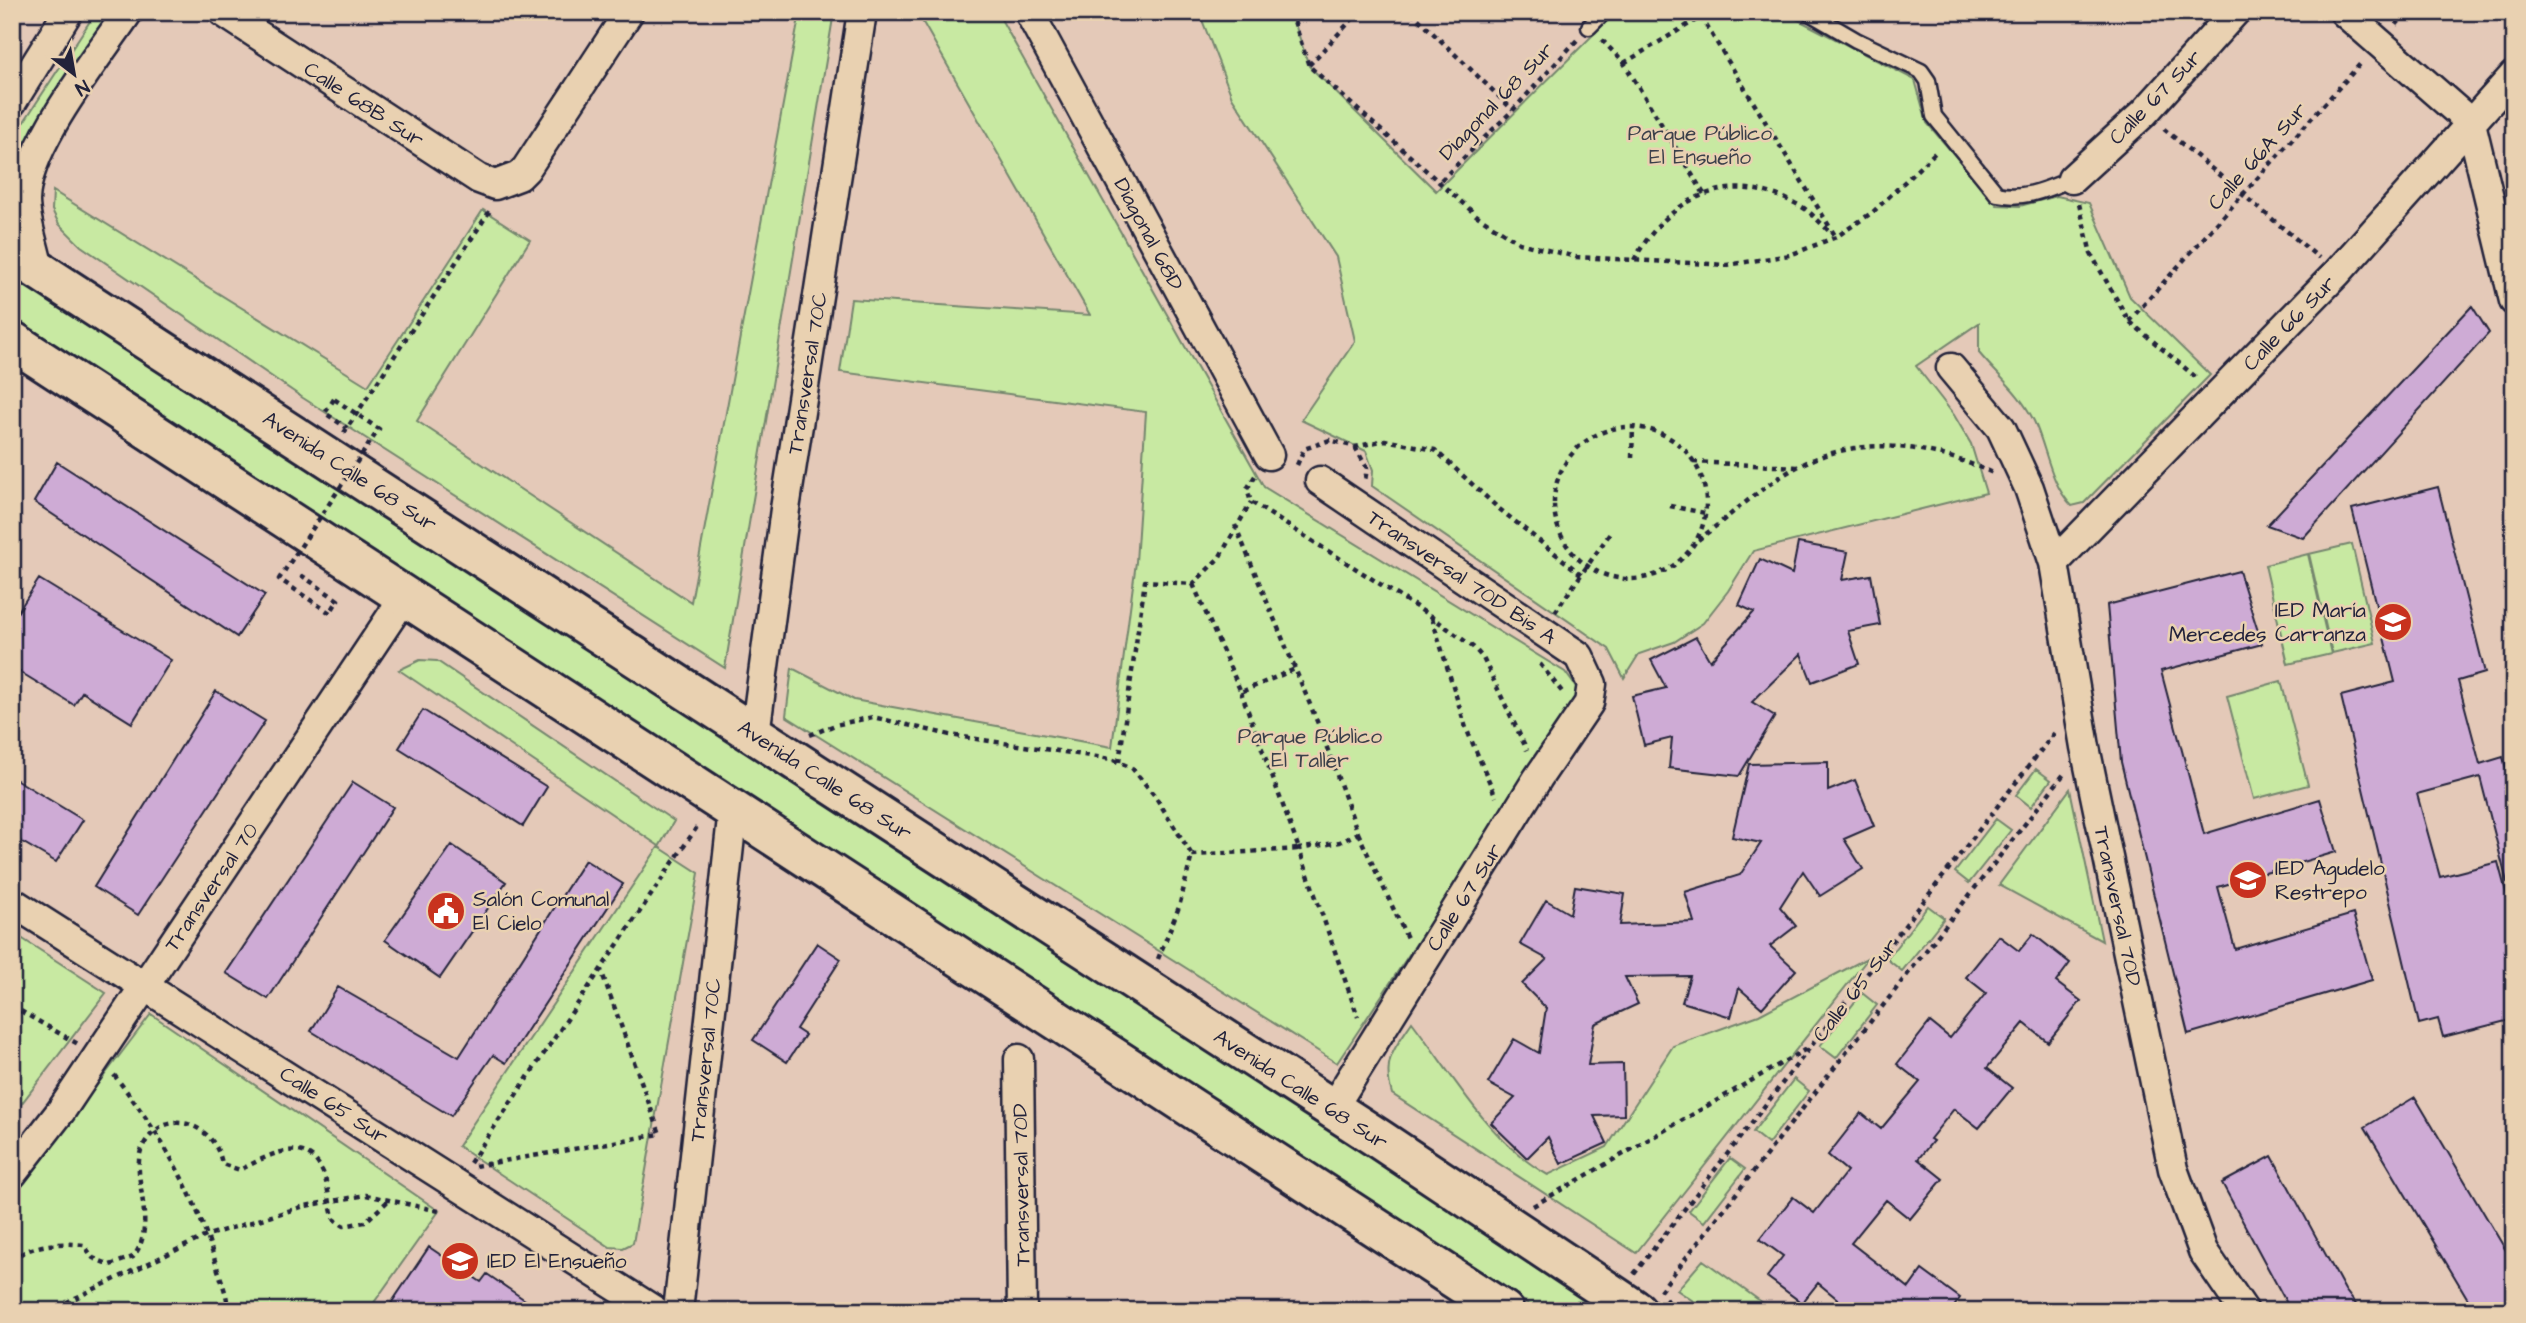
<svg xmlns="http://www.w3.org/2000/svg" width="2526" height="1323" viewBox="0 0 2526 1323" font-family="'Architects Daughter',sans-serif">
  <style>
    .green { fill: #c8e9a2; stroke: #75866e; stroke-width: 2 }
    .building { fill: #ceabd5; stroke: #22223b; stroke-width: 2 }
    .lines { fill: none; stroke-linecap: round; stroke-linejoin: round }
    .service-casing { stroke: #22223b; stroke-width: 19 }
    .minor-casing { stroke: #22223b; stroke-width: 33 }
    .primary-casing { stroke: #22223b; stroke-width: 44 }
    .path { stroke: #22223b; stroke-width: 4.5; stroke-dasharray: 5 5; stroke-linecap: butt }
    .service { stroke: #e9d1b1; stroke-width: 14 }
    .minor { stroke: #e9d1b1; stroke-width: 28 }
    .primary { stroke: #e9d1b1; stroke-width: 38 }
    .path-bridge { stroke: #22223b; stroke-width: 4.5; stroke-dasharray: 5 5; stroke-linecap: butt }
    .labels { text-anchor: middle; stroke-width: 5; stroke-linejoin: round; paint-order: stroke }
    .street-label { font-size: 21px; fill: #22223b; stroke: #e9d1b1 }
    .park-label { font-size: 21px; fill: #3b404a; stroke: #e9d1b1 }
    .poi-label { font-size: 21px; fill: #22223b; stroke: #e9d1b1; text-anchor: start }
  </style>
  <rect width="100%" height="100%" fill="#e4c9b8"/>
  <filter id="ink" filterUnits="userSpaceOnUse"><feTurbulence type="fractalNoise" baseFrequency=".0143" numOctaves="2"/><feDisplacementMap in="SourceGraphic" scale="14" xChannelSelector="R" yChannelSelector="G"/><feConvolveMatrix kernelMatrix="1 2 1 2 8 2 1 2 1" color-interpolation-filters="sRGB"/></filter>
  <g filter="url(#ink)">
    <!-- green -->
    <path class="green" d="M96,12H110L18,154L12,191V140Z
      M800,12H834L725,668L303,398L81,246L59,224L52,210L53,191L368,386L483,210L530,240L417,421L691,602Z
      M917,12H997L1264,487L1565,672L1576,687L1574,706L1337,1063L786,716L792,668L854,700L1112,747L1136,562L1146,412L840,372L851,299L1090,315Z
      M1199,12H1291L1309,66L1436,191L1616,12H1783L1915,80L1927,123L1997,205L2020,206L2057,196L2089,203L2130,297L2210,375L2084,503L2072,506C2050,484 2047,449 2034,421C2021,394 1998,376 1979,353V323L1916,366L1954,415L1971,444L1986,493L1753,551L1728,591L1703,623L1674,642L1639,654L1624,678L1609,649L1372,486L1373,470L1366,451L1301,420L1355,341L1336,257L1232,97Z
      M12,271L1611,1311H1539L12,317Z
      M2352,544L2375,643L2332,653L2309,554Z
      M2308,554L2331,654L2288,664L2265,565Z
      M420,660L437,661L674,821L659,847L699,873L633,1243L623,1248L610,1247L458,1146L659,846L399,670Z
      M2281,681L2308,785L2254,799L2227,696Z
      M2036,769L2051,780L2031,807L2016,795Z
      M2070,789L2102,941L1999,885Z
      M1996,819L2011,830L1969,883L1955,872Z
      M1928,906L1944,918L1902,971L1887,959Z
      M12,932L106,993L12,1116Z
      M1869,957L1636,1253L1392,1094C1382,1060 1394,1049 1412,1022C1452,1074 1490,1143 1548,1175L1607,1147L1673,1046L1759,1015Z
      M1862,993L1877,1005L1836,1058L1820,1046Z
      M151,1014L439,1211L368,1311H12V1197Z
      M1794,1079L1809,1091L1768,1144L1753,1132Z
      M1730,1158L1745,1169L1704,1222L1689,1211Z
      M1703,1260L1774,1311H1708L1677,1290Z"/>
    <!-- building -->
    <path class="building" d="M2472,306L2489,333L2303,538L2267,525Z
      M57,462L265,595L237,637L34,502Z
      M2438,487L2485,673L2458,681L2480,764L2503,757L2514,797V881L2507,882L2480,777L2417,794L2440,877L2498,862L2514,922V1019L2443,1037L2438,1019L2419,1024L2341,696L2395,682L2352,509Z
      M1798,543L1848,552L1842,580L1871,575L1880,625L1848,631L1859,664L1812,682L1801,654L1752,702L1775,716L1739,776L1669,768L1672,738L1644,745L1632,696L1666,688L1651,660L1696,637L1710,661L1754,612L1739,605L1760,559L1792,574Z
      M2239,571L2262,644L2161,671L2204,834L2320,799L2336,852L2218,887L2235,949L2353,914L2372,980L2188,1034L2121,762L2107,605Z
      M39,579L171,660L132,723L82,692L74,705L12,667V621Z
      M216,691L265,721L138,915L94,887Z
      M423,710L547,787L523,826L399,748Z
      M1828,762V791L1855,780L1874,826L1844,839L1863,869L1820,896L1803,871L1780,907L1796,926L1770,946L1796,970L1762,1008L1739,988L1731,1017L1682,1002L1690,976L1625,977L1638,1004L1595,1024L1588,1065L1623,1064L1624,1115L1594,1116L1607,1143L1561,1164L1548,1137L1527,1158L1491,1123L1515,1098L1488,1083L1514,1039L1539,1053L1546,1008L1522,984L1547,959L1520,944L1546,900L1570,914L1575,886L1625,894L1620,925L1694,922L1685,892L1740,875L1761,843L1732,837L1749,764Z
      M12,777L83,820L56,862L12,836Z
      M353,782L393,807L268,999L226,973Z
      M452,845L506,882L440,978L385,940Z
      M585,860L623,884L506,1063L493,1055L451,1116L311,1031L338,987L459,1057Z
      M2033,934L2070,963L2056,982L2081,1001L2048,1042L2024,1023L1987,1068L2012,1088L1979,1128L1954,1109L1930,1139L1933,1141L1918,1159L1943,1179L1910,1219L1886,1200L1851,1243L1909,1288L1922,1270L1960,1298L1951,1311H1852L1818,1283L1802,1303L1767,1277L1783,1256L1760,1239L1793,1197L1814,1213L1847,1171L1828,1155L1861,1113L1881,1129L1920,1082L1897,1064L1930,1022L1950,1038L1986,993L1966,977L1999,936L2019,951Z
      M817,943L841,959L796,1029L805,1035L787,1062L753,1040Z
      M2415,1097L2514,1264V1311H2475L2365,1127Z
      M2272,1156L2345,1290L2361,1311H2291L2222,1183Z
      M429,1247L481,1282L487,1274L541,1311H386Z"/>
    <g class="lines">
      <defs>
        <path id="service" d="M1808,12L1856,40L1921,71L1928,81L1934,116L1997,194C2025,200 2047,189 2072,179
          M1589,27L1604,12"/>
        <path id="minor" d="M223,12L479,179L495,185L519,176L526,169L629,12
          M1029,12L1269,455
          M2344,12L2471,123L2514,301
          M12,102L68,12
          M2072,179L2144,113L2235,12
          M39,270C35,248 25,222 25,201C26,145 96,60 128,12
          M1951,368L2001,428L2029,488L2054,563L2085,747L2173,1169L2203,1251L2244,1311
          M1320,481L1579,656L1592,684L1589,703L1538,778L1332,1109
          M2054,563L2337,273L2514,75
          M755,734L785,509L862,12
          M12,902L655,1311
          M1019,1059L1022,1311
          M12,1174L61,1111L405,596
          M678,1311L733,809"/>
        <path id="primary" d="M12,253L1379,1139L1637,1311
          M12,341L1504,1311"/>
      </defs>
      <!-- service casing -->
      <use href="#service" class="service-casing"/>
      <!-- minor casing -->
      <use href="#minor" class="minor-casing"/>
      <!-- primary casing -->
      <use href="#primary" class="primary-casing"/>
      <!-- path -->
      <path class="path" d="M1291,12L1309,66L1476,215L1519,243L1576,257L1727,265L1790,255L1836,237L1873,212L1938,150
        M1411,12L1513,110
        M1701,17L1836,237
        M2396,25L2407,12
        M1602,40L1624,63L1704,194
        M1624,63L1701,17L1727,12
        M1309,65L1359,12
        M2164,129L2319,258
        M1441,180L1513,110L1577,40
        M2079,204L2091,254L2129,321L2198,379
        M1634,260C1670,195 1732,167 1802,207C1812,213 1821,224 1830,232
        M2129,321L2362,62
        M334,399L325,413L347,428
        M1554 503a76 76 0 1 1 152 0a76 76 0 1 1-152 0Z
        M344,433L491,209
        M1355,447L1367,468L1365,481
        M1632,458L1633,427
        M1693,462L1796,467
        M1297,465L1304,449L1330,440L1355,447L1385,440L1435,450L1497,507L1582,575
        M1255,476L1247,489L1251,502L1432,617L1473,647L1483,658L1527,750
        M1670,506L1705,513
        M1235,525L1319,726L1358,833L1340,842L1299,849L1358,1017
        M1698,540C1730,516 1762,486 1797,467C1862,433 1929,445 1993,473
        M1193,584L1241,692L1295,669
        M1555,612L1611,532
        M1432,618L1466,728L1496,797
        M1540,664L1563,693
        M810,735L835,725L873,717L950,735L1111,759L1132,768L1155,796L1192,855
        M1119,762L1145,581L1193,584L1219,558L1251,502
        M1358,833L1408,940
        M1158,959L1179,907L1192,855L1299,849L1241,692
        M12,1006L78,1044
        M114,1075C160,1133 195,1192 216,1264C221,1279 227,1295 229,1311
        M470,1163L699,824
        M475,1166L660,1134L601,970
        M1533,1206L1808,1048
        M12,1260C31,1244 60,1242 84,1245L93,1258L110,1265L133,1257C160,1224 128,1173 143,1146C165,1105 215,1123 222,1164L240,1170C267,1156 307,1132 324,1175C329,1189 329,1205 334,1219L344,1226L365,1222L389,1200
        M1634,1274L2056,731
        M1660,1291L2064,774
        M1665,1299L1681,1311
        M48,1311L208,1235L305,1206L366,1195L439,1211"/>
      <!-- service -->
      <use href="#service" class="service"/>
      <!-- minor -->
      <use href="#minor" class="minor"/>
      <!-- primary -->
      <use href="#primary" class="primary"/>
      <!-- path-bridge -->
      <path class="path-bridge" d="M301,575L338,600L330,613L279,579L379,429L334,399"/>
    </g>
  </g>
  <!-- icons -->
  <defs>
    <symbol id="school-disc" viewBox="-11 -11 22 22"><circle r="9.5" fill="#c8321e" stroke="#e9d1b1"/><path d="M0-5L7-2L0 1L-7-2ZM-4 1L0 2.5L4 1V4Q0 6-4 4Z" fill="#fff"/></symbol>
    <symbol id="civic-disc" viewBox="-11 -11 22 22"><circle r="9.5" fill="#c8321e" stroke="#e9d1b1"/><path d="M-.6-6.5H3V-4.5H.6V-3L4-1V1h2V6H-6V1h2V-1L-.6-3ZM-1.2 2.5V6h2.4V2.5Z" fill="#fff"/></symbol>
  </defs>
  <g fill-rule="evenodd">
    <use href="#school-disc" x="2371" y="600" width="44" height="44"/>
    <use href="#school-disc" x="2226" y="858" width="44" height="44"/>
    <use href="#civic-disc" x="424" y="889" width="44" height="44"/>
    <use href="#school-disc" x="438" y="1239" width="44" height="44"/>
  </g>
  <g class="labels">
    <!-- street labels -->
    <g class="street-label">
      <text transform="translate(2155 97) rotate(-46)" y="7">Calle 67 Sur</text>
      <text transform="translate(1496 101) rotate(-46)" y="7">Diagonal 68 Sur</text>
      <text transform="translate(364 104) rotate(33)" y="7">Calle 68B Sur</text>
      <text transform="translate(2257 156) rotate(-48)" y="7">Calle 66A Sur</text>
      <text transform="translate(1149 234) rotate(62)" y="7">Diagonal 68D</text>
      <text transform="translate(2289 323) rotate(-46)" y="7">Calle 66 Sur</text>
      <text transform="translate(807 373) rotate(-81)" y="7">Transversal 70C</text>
      <text transform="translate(350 471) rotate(33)" y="7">Avenida Calle 68 Sur</text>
      <text transform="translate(1462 577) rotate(34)" y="7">Transversal 70D Bis A</text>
      <text transform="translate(825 780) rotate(33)" y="7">Avenida Calle 68 Sur</text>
      <text transform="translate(211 887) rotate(-56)" y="7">Transversal 70</text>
      <text transform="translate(1464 897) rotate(-58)" y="7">Calle 67 Sur</text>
      <text transform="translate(2118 906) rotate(78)" y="7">Transversal 70D</text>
      <text transform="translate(1855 990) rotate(-52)" y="7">Calle 65 Sur</text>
      <text transform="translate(705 1060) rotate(-84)" y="7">Transversal 70C</text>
      <text transform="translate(1301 1089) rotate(33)" y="7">Avenida Calle 68 Sur</text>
      <text transform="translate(334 1105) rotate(33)" y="7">Calle 65 Sur</text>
      <text transform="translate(1021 1185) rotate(-91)" y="7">Transversal 70D</text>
    </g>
    <!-- park labels -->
    <g class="park-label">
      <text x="1700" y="140">Parque Público<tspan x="1700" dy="24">El Ensueño</tspan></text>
      <text x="1310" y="743">Parque Público<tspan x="1310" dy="24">El Taller</tspan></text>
    </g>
    <!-- poi labels -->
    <g class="poi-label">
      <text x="2366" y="617" text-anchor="end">IED María<tspan x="2366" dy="24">Mercedes Carranza</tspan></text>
      <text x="2275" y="875">IED Agudelo<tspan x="2275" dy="24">Restrepo</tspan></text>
      <text x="473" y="906">Salón Comunal<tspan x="473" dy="24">El Cielo</tspan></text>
      <text x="487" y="1268">IED El Ensueño</text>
    </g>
  </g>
  <!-- margin -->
  <rect width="2526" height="1323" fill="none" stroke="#e9d1b1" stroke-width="42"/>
  <rect x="21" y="21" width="2484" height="1281" fill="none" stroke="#22223b" stroke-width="2.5" filter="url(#ink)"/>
  <!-- north arrow -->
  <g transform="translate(74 74) rotate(149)" stroke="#e9d1b1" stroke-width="5" paint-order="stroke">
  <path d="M0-5L12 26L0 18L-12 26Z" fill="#22223b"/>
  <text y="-10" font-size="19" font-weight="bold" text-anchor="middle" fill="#22223b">N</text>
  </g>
</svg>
